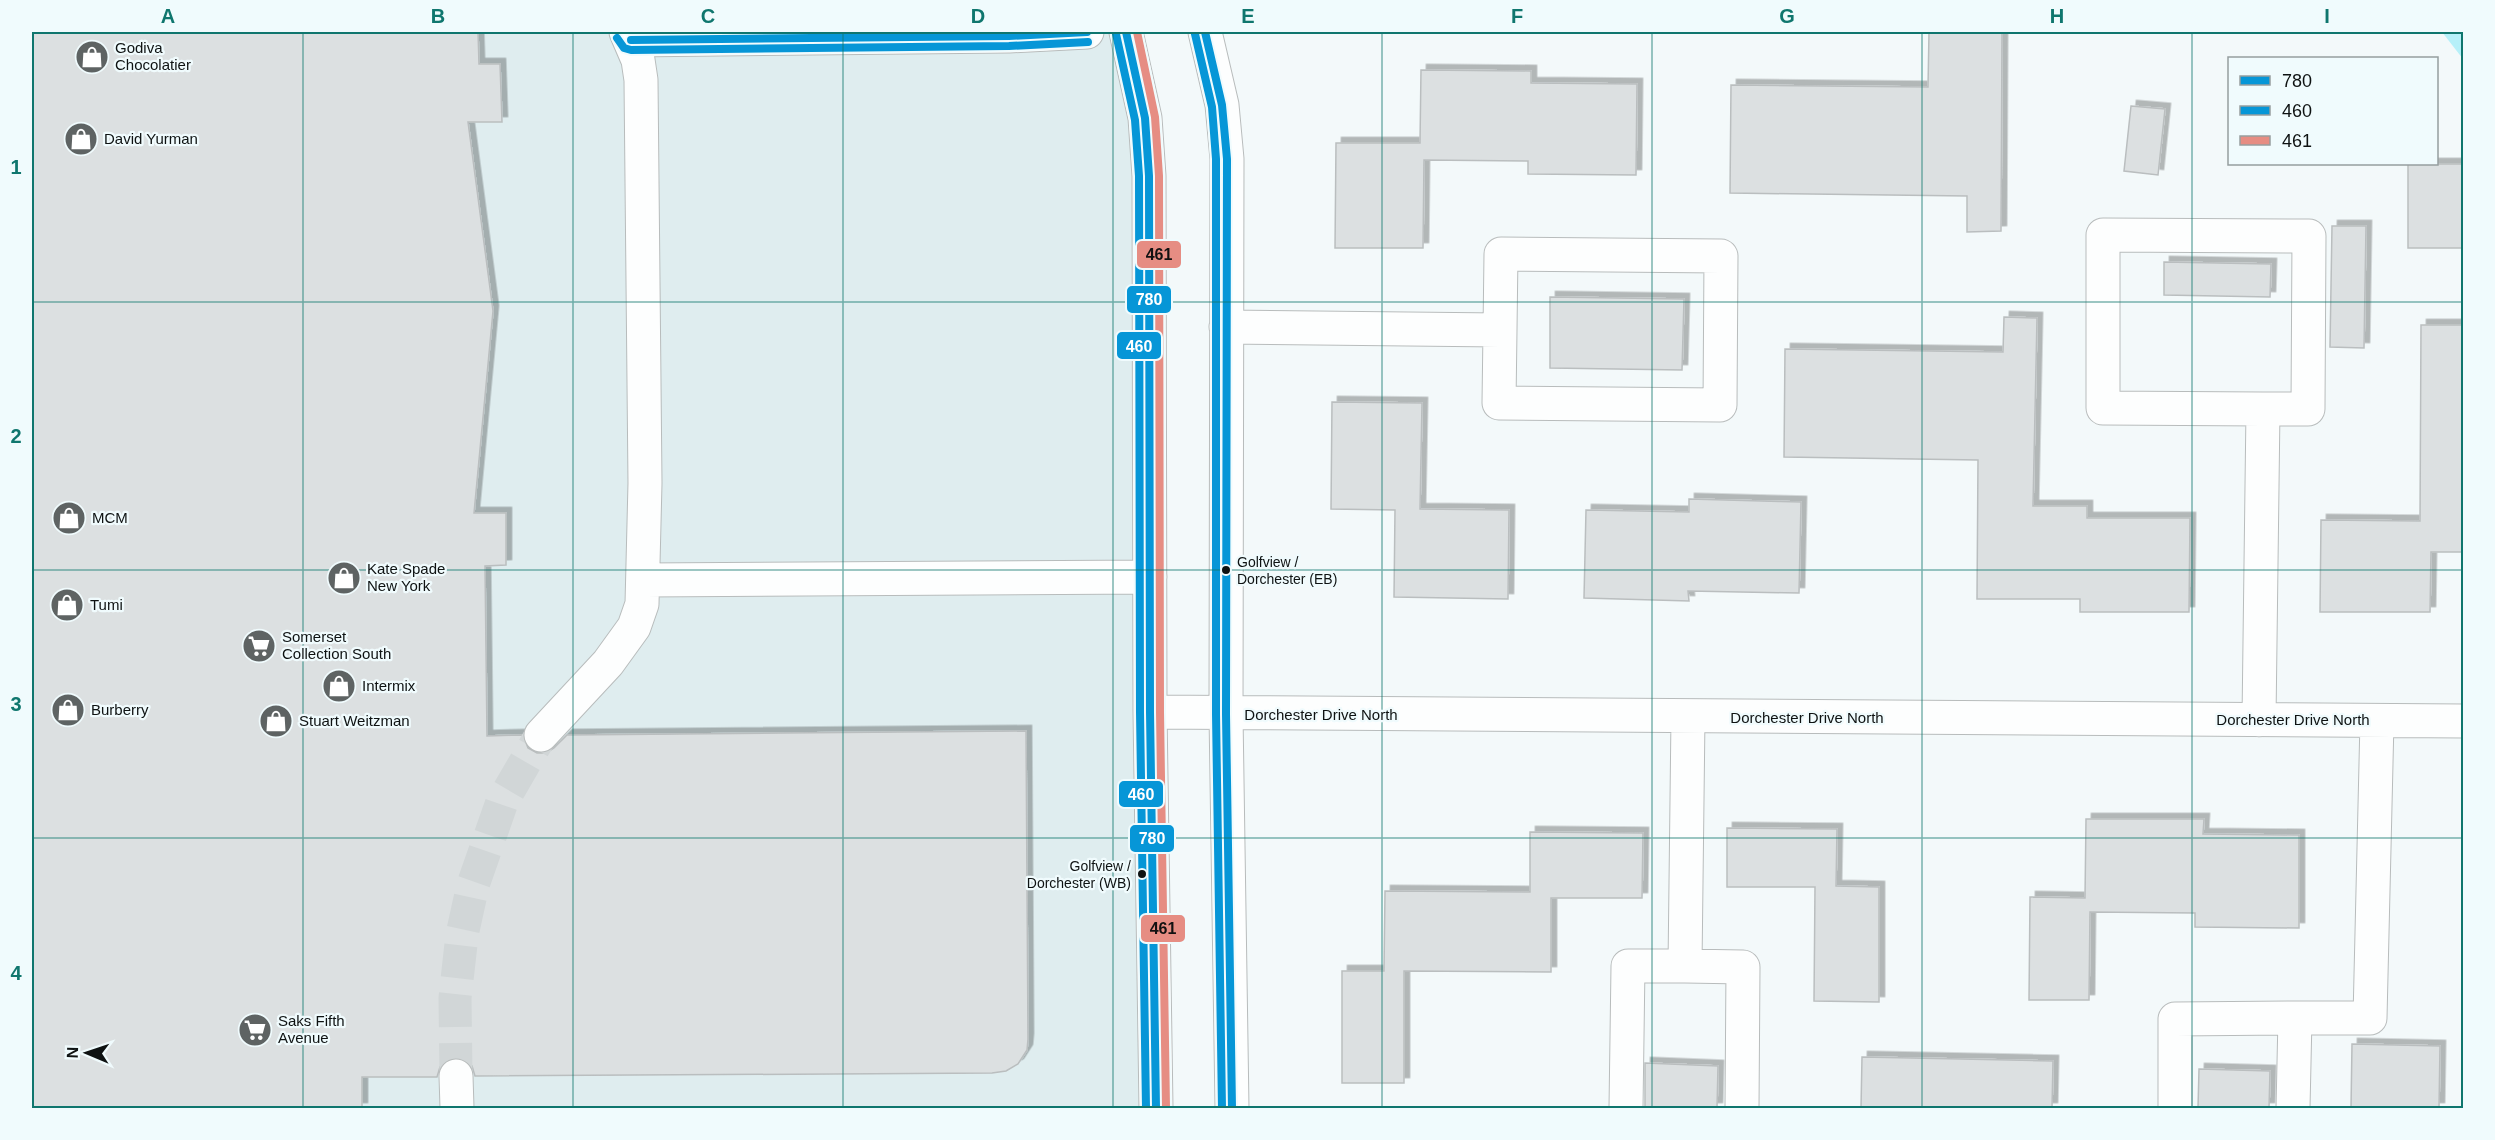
<svg xmlns="http://www.w3.org/2000/svg" width="2495" height="1140" viewBox="0 0 2495 1140" font-family="Helvetica,sans-serif">
  <style>
    .built { fill: #dfedef }
    .green { fill: #b6f0f9 }
    .building { fill: #dce0e1; stroke: #babebf; stroke-width: 1.5; filter: url(#shadow) }
    .lines { fill: none; stroke-linecap: round; stroke-linejoin: round }
    .minor-tunnel { stroke: #d1d6d7; stroke-width: 33; stroke-dasharray: 33 16; stroke-linecap: butt }
    .minor-casing { stroke: #b8bcbc; stroke-width: 35 }
    .minor { stroke: #fdfefe; stroke-width: 33 }
    .bus-1-casing { stroke: #f0fbfd; stroke-width: 12 }
    .bus-2-casing { stroke: #f0fbfd; stroke-width: 12 }
    .bus-3-casing { stroke: #f0fbfd; stroke-width: 12 }
    .bus-1 { stroke: #0696d7; stroke-width: 8 }
    .bus-2 { stroke: #0696d7; stroke-width: 8 }
    .bus-3 { stroke: #e68d83; stroke-width: 8 }
    .grid { fill: none; stroke: #0f766e; stroke-width: 1.5; stroke-opacity: 0.55 }
    .bus-dot { fill: #0e1212; stroke: #f0fbfd; stroke-width: 2 }
    .labels { text-anchor: middle; stroke-width: 4.5; stroke-linejoin: round; paint-order: stroke }
    .bus-label { font-size: 14px; fill: #0e1212; stroke: #f0fbfd; text-anchor: start }
    .poi-label { font-size: 15px; fill: #0e1212; stroke: #f0fbfd; text-anchor: start }
    .street-label { font-size: 15px; fill: #0e1212; stroke: #f0fbfd }
    .line-badge { stroke: #f0fbfd; stroke-width: 2 }
    .badge-label { font-size: 16px; text-anchor: middle; font-weight: bold; fill: #fff }
    .pale-badge-label { font-size: 16px; text-anchor: middle; font-weight: bold; fill: #111 }
    .neatline { fill: none; stroke: #0f766e; stroke-width: 2 }
    .grid-label { font-size: 20px; text-anchor: middle; font-weight: bold; fill: #0f766e }
  </style>
  <defs>
    <filter id="shadow"><feDropShadow dx="5.5" dy="-5.5" stdDeviation="0" flood-color="#0004"/></filter>
  </defs>
  <rect width="100%" height="100%" fill="#f3f9fa"/>
  <!-- built -->
  <path class="built" d="M32,32H1109L1134,144L1145,1108H32Z"/>
  <!-- green -->
  <path class="green" d="M2442,32H2463V59Z"/>
  <!-- building -->
  <path class="building" d="M32,32H478L479,64H500L502,122H468L493,311L474,513H506V565L485,566L487,736L523,735L528,748L537,753H546L554,748L567,735L1026,731L1028,1039L1027,1050L1018,1064L1006,1071L992,1073L475,1076L472,1066L464,1059L455,1057L447,1060L440,1067L437,1077H362V1108H32Z
    M1929,32H2002L2001,231L1967,232V196L1730,193L1731,85L1928,87Z
    M1421,70L1531,71V83L1637,84L1636,175L1528,174V161L1424,160L1423,248H1335L1336,143H1420Z
    M2131,106L2165,109L2158,175L2124,171Z
    M2408,164H2463V248H2408Z
    M2332,226H2366L2364,348L2330,347Z
    M2164,262L2271,264L2270,297L2164,295Z
    M1550,297L1684,299L1682,370L1550,368Z
    M2004,317L2037,318L2033,506H2087V518H2190L2189,612H2080V599H1977L1978,460L1784,457L1785,349L2003,352Z
    M2421,325H2463V552H2431L2430,612H2320L2321,520L2420,521Z
    M1332,402L1422,403L1420,509L1509,510L1508,599L1394,597L1395,510L1331,509Z
    M1689,499L1801,502L1799,593L1688,591L1689,601L1584,598L1586,510L1689,512Z
    M2086,819H2204L2203,834L2299,835V928L2195,927V913L2090,912L2089,1000H2029L2030,897L2085,898Z
    M1727,828L1837,829L1836,886L1879,887V1002L1814,1001L1815,887H1727Z
    M1530,832L1643,833L1642,898H1551V972L1404,971V1083H1342V971H1384L1385,891L1530,892Z
    M2352,1044L2440,1046L2439,1108H2351Z
    M1862,1057L2053,1061L2052,1108H1861Z
    M1645,1063L1718,1066L1717,1108H1645Z
    M2199,1069L2270,1071L2269,1108H2198Z"/>
  <g class="lines">
    <!-- minor-tunnel -->
    <path class="minor-tunnel" d="M456,1076L455,998L462,935L473,885L502,802L541,735"/>
    <defs>
      <path id="minor" d="M1126,32L1145,118L1149,176L1150,712L1156,1108
        M1205,32L1222,105L1227,159L1226,714L1232,1108
        M631,40L1009,36L1087,32
        M1226,327L1500,330L1499,403L1720,405L1721,256L1501,254L1500,330
        M644,580L1150,577
        M1150,712L2464,721
        M2259,720L2263,409H2308L2309,236L2103,235V408L2263,409
        M541,735L608,663L634,627L642,604L645,483L641,80L638,60L626,32
        M1685,966L1743,967L1742,1108
        M456,1076L457,1108
        M1626,1108L1628,966H1685L1688,717
        M2175,1108V1019L2295,1018
        M2293,1108L2295,1018H2370L2377,721"/>
    </defs>
    <!-- minor casing -->
    <use href="#minor" class="minor-casing"/>
    <!-- minor -->
    <use href="#minor" class="minor"/>
    <defs>
      <path id="bus-1" d="M1126,32L1145,118L1149,176L1150,712L1156,1108
        M1205,32L1222,105L1227,159L1226,714L1232,1108
        M631,40L1009,36L1087,32"/>
      <path id="bus-2" d="M1116,34L1135,120L1139,176L1140,712L1146,1108
        M1195,34L1212,107L1216,159V714L1222,1108
        M617,38L624,48L631,50L1009,46L1088,42"/>
      <path id="bus-3" d="M1137,32L1155,117L1159,176L1160,712L1166,1108"/>
    </defs>
    <!-- bus-1 casing -->
    <use href="#bus-1" class="bus-1-casing"/>
    <!-- bus-2 casing -->
    <use href="#bus-2" class="bus-2-casing"/>
    <!-- bus-3 casing -->
    <use href="#bus-3" class="bus-3-casing"/>
    <!-- bus-1 -->
    <use href="#bus-1" class="bus-1"/>
    <!-- bus-2 -->
    <use href="#bus-2" class="bus-2"/>
    <!-- bus-3 -->
    <use href="#bus-3" class="bus-3"/>
  </g>
  <!-- grid -->
  <path class="grid" d="M303,32V1108M573,32V1108M843,32V1108M1113,32V1108M1382,32V1108M1652,32V1108M1922,32V1108M2192,32V1108M32,302H2464M32,570H2464M32,838H2464"/>
  <!-- icons -->
  <defs>
    <symbol id="shop-disc" viewBox="-11 -11 22 22"><circle r="9.5" fill="#5e6363" stroke="#f0fbfd"/><path d="M-5-2.5h2.3a2.7 3.5 0 0 1 5.4 0H5L5.5 6h-11ZM-1.5-2.5h3a1.5 2.3 0 0 0-3 0Z" fill="#fff"/></symbol>
    <symbol id="supermarket-disc" viewBox="-11 -11 22 22"><circle r="9.5" fill="#5e6363" stroke="#f0fbfd"/><path d="M-6-5.5h2.5l.6 2H6L4.5 2H-2.5L-4.4-4H-6ZM-1.5 3.2a1.3 1.3 0 1 0 .1 0ZM3 3.2a1.3 1.3 0 1 0 .1 0Z" fill="#fff"/></symbol>
  </defs>
  <g fill-rule="evenodd">
    <use href="#shop-disc" x="73" y="38" width="38" height="38"/>
    <use href="#shop-disc" x="62" y="120" width="38" height="38"/>
    <use href="#shop-disc" x="50" y="499" width="38" height="38"/>
    <use href="#shop-disc" x="325" y="559" width="38" height="38"/>
    <use href="#shop-disc" x="48" y="586" width="38" height="38"/>
    <use href="#supermarket-disc" x="240" y="627" width="38" height="38"/>
    <use href="#shop-disc" x="320" y="667" width="38" height="38"/>
    <use href="#shop-disc" x="49" y="691" width="38" height="38"/>
    <use href="#shop-disc" x="257" y="702" width="38" height="38"/>
    <use href="#supermarket-disc" x="236" y="1011" width="38" height="38"/>
  </g>
  <!-- markers -->
  <g class="bus-dot">
    <circle cx="1226" cy="570" r="5"/>
    <circle cx="1142" cy="874" r="5"/>
  </g>
  <g class="labels">
    <!-- bus labels -->
    <g class="bus-label">
      <text x="1237" y="567">Golfview /<tspan x="1237" dy="17">Dorchester (EB)</tspan></text>
      <text x="1131" y="871" text-anchor="end">Golfview /<tspan x="1131" dy="17">Dorchester (WB)</tspan></text>
    </g>
    <!-- poi labels -->
    <g class="poi-label">
      <text x="115" y="53">Godiva<tspan x="115" dy="17">Chocolatier</tspan></text>
      <text x="104" y="144">David Yurman</text>
      <text x="92" y="523">MCM</text>
      <text x="367" y="574">Kate Spade<tspan x="367" dy="17">New York</tspan></text>
      <text x="90" y="610">Tumi</text>
      <text x="282" y="642">Somerset<tspan x="282" dy="17">Collection South</tspan></text>
      <text x="362" y="691">Intermix</text>
      <text x="91" y="715">Burberry</text>
      <text x="299" y="726">Stuart Weitzman</text>
      <text x="278" y="1026">Saks Fifth<tspan x="278" dy="17">Avenue</tspan></text>
    </g>
    <!-- street labels -->
    <g class="street-label">
      <text x="1321" y="720">Dorchester Drive North</text>
      <text x="1807" y="723">Dorchester Drive North</text>
      <text x="2293" y="725">Dorchester Drive North</text>
    </g>
  </g>
  <g class="line-badge">
    <rect x="1136" y="240" width="46" height="29" rx="6" fill="#e68d83"/>
    <rect x="1126" y="285" width="46" height="29" rx="6" fill="#0696d7"/>
    <rect x="1116" y="331" width="46" height="29" rx="6" fill="#0696d7"/>
    <rect x="1118" y="780" width="46" height="28" rx="6" fill="#0696d7"/>
    <rect x="1129" y="824" width="46" height="29" rx="6" fill="#0696d7"/>
    <rect x="1140" y="914" width="46" height="29" rx="6" fill="#e68d83"/>
  </g>
  <g class="badge-label">
    <text x="1149" y="305">780</text>
    <text x="1139" y="352">460</text>
    <text x="1141" y="800">460</text>
    <text x="1152" y="844">780</text>
  </g>
  <g class="pale-badge-label">
    <text x="1159" y="260">461</text>
    <text x="1163" y="934">461</text>
  </g>
  <!-- border -->
  <rect width="2495" height="1140" fill="none" stroke="#f0fbfd" stroke-width="66"/>
  <!-- legend -->
  <rect x="2228" y="57" width="210" height="108" fill="#f0fbfd" stroke="#969e9f" stroke-width="1.5"/>
  <rect x="2240" y="76" width="30" height="9" fill="#0696d7" stroke="#969e9f" stroke-width="1.5"/>
  <text x="2282" y="87" font-size="18" fill="#0e1212">780</text>
  <rect x="2240" y="106" width="30" height="9" fill="#0696d7" stroke="#969e9f" stroke-width="1.5"/>
  <text x="2282" y="117" font-size="18" fill="#0e1212">460</text>
  <rect x="2240" y="136" width="30" height="9" fill="#e68d83" stroke="#969e9f" stroke-width="1.5"/>
  <text x="2282" y="147" font-size="18" fill="#0e1212">461</text>
  <!-- north arrow -->
  <g transform="translate(87 1053) rotate(272)" stroke="#f0fbfd" stroke-width="4.5" paint-order="stroke">
  <path d="M0-4.5L10 22L0 15L-10 22Z" fill="#0e1212"/>
  <text y="-9" font-size="16" font-weight="bold" text-anchor="middle" fill="#0e1212">N</text>
  </g>
  <rect x="33" y="33" width="2429" height="1074" class="neatline"/>
  <g class="grid-label">
    <text x="168" y="23">A</text>
    <text x="438" y="23">B</text>
    <text x="708" y="23">C</text>
    <text x="978" y="23">D</text>
    <text x="1248" y="23">E</text>
    <text x="1517" y="23">F</text>
    <text x="1787" y="23">G</text>
    <text x="2057" y="23">H</text>
    <text x="2327" y="23">I</text>
    <text x="16" y="174">1</text>
    <text x="16" y="443">2</text>
    <text x="16" y="711">3</text>
    <text x="16" y="980">4</text>
  </g>
</svg>
